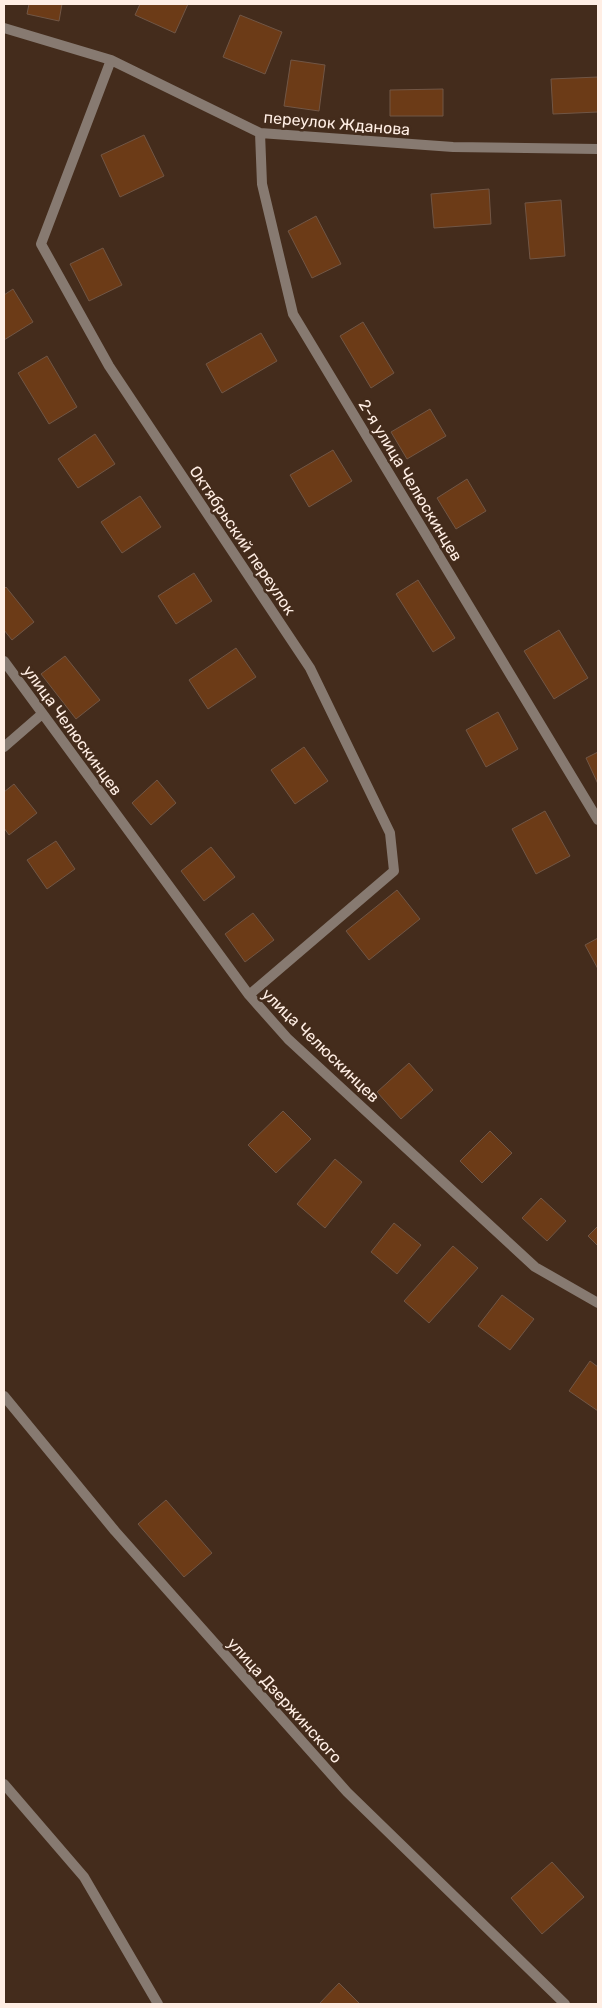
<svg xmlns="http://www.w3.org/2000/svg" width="602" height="2008" viewBox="0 0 602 2008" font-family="Rubik,sans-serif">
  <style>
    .building { fill: #6c3b17; stroke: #715645 }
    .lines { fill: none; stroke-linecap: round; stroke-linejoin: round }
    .street { stroke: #877a71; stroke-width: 10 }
    .labels { text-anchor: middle; stroke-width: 5; stroke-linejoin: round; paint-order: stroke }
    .street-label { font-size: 16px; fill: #ffeee4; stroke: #442c1c }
  </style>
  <rect width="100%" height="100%" fill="#442c1c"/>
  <!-- building -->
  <path class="building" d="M29,4H62L59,21L27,14Z
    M140,4H188L175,33L135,15Z
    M240,15L282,32L265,74L223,57Z
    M291,60L325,65L319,111L284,106Z
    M598,77V112L553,114L551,79Z
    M443,89V116H390V90Z
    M144,135L164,176L120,197L101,155Z
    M489,189L491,224L434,228L431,194Z
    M561,200L565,256L530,259L525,203Z
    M316,216L341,264L312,278L288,231Z
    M103,248L122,285L89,301L70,264Z
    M13,289L33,322L4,340V295Z
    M363,322L394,373L371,388L340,336Z
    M261,333L277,361L222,393L206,364Z
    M47,356L77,407L49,424L18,373Z
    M430,409L446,436L407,459L391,432Z
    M95,434L115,464L78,488L58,459Z
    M333,450L352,481L309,507L290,475Z
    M467,479L486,511L456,529L437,498Z
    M140,496L161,527L122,553L101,522Z
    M194,573L212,601L176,624L158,596Z
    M418,580L455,638L433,652L396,594Z
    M6,587L34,622L12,640L4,630V589Z
    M559,630L588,678L554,699L524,651Z
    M236,648L256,677L208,709L189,680Z
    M65,656L100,700L76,719L41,674Z
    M498,712L518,749L486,767L466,730Z
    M304,747L328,781L295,804L271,770Z
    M598,752V784L586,758Z
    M157,780L176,803L151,825L132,803Z
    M14,784L37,813L9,835L4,828V792Z
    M545,811L570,856L536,874L512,829Z
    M56,841L75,869L47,889L27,860Z
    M211,847L235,877L204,901L181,871Z
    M397,890L420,919L369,960L346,931Z
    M253,913L274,940L245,962L225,934Z
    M598,938V969L585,945Z
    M409,1063L433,1090L401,1119L377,1092Z
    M283,1111L311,1139L276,1173L248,1145Z
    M490,1131L512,1153L482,1183L460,1161Z
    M335,1159L362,1182L325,1228L297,1204Z
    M541,1198L566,1221L547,1241L522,1218Z
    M394,1223L421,1245L397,1274L371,1252Z
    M598,1226V1246L588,1236Z
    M453,1246L478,1268L429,1323L404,1301Z
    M502,1295L534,1319L510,1350L478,1326Z
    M590,1361L598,1367V1411L569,1391Z
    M166,1500L212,1553L184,1577L138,1524Z
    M552,1862L584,1897L542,1934L511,1898Z
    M339,1983L360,2004H319Z"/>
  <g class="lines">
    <!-- street -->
    <path class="street" d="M4,28L111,60L260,133L453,147L598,149
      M111,60L41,244L109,366L310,668L390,833L394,871L249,995
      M260,133L262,184L293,314L598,820
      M4,661L249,995L288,1039L535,1267L598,1303
      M4,747L42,714
      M4,1396L115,1531L347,1792L565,2004
      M4,1784L84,1877L158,2004"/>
  </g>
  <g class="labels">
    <!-- street labels -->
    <g class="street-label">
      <text transform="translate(337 123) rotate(5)" y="6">переулок Жданова</text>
      <text transform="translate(411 480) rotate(59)" y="6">2-я улица Челюскинцев</text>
      <text transform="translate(243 540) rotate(56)" y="6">Октябрьский переулок</text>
      <text transform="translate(73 730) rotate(54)" y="6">улица Челюскинцев</text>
      <text transform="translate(321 1045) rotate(44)" y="6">улица Челюскинцев</text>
      <text transform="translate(285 1700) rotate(48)" y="6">улица Дзержинского</text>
    </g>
  </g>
  <!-- border -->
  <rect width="602" height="2008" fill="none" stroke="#ffeee4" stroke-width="10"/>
</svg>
